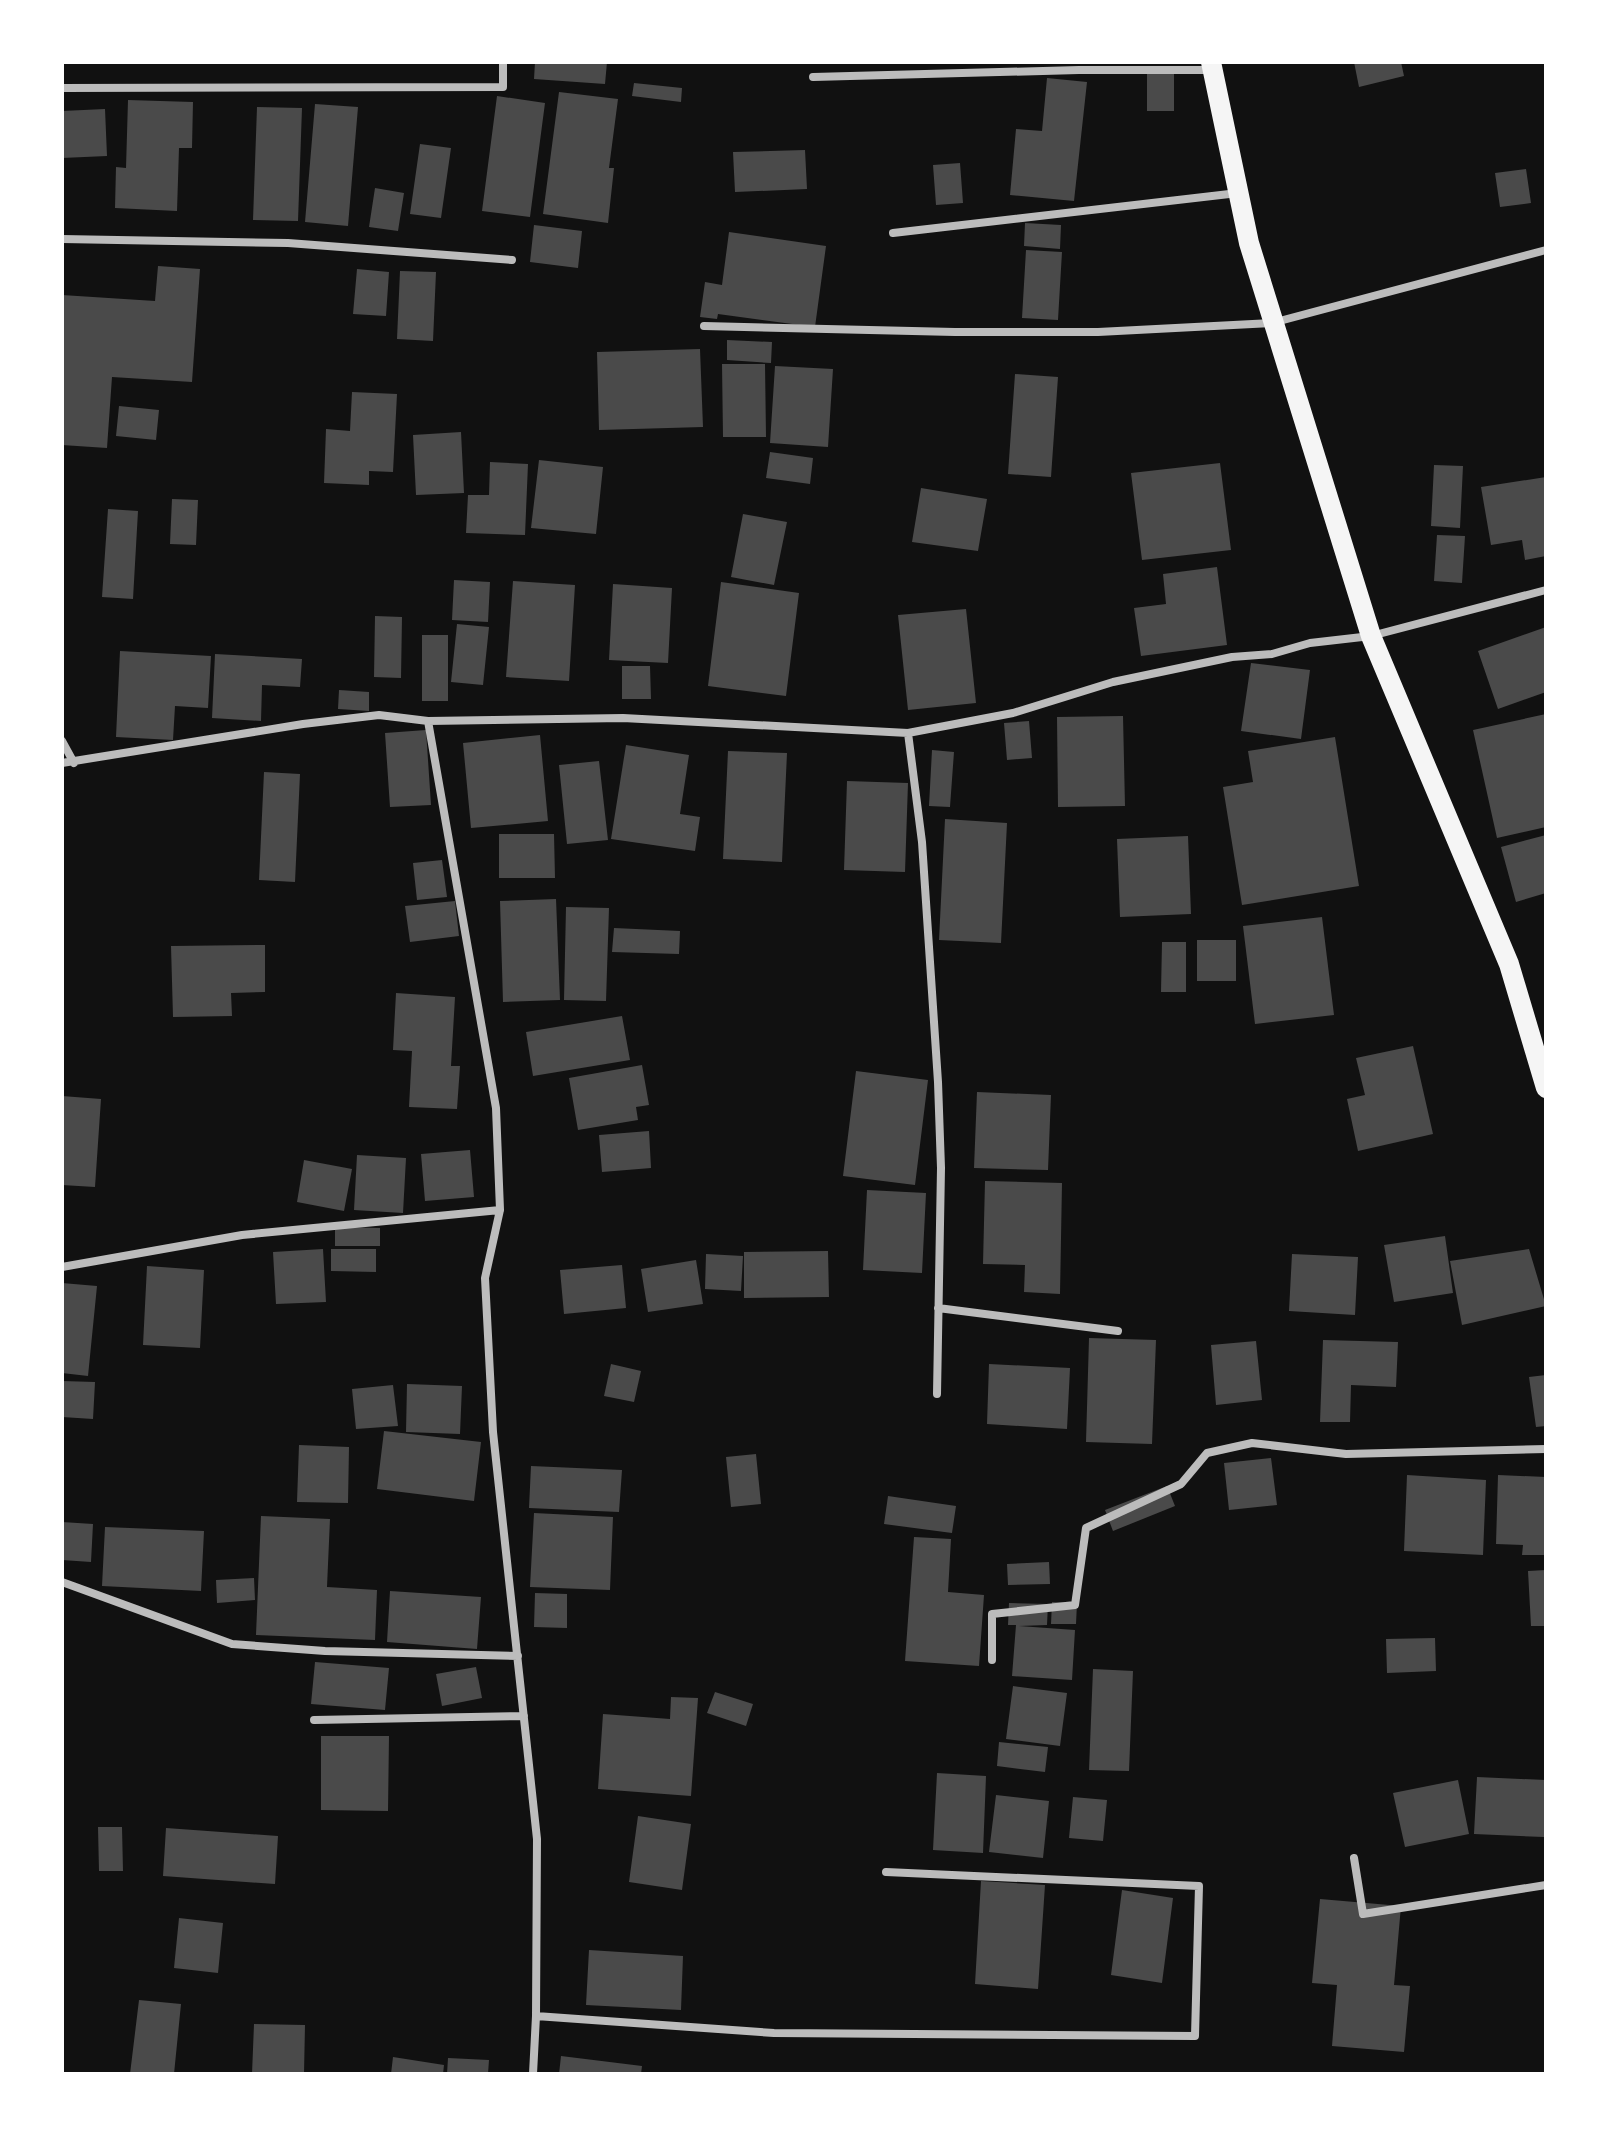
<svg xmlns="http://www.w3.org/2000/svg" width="1608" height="2136" viewBox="0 0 1608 2136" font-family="Poppins,sans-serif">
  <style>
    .building { fill: #4a4a4a }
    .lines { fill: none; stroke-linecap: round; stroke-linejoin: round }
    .minor { stroke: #bcbcbc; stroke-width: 8 }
    .primary { stroke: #f5f5f5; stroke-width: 20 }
  </style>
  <rect width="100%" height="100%" fill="#111"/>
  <!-- building -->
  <path class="building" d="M535,62H607L605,84L534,79Z
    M1354,62H1401L1404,76L1359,87Z
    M1147,67H1174V111H1147Z
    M1047,78L1087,82L1074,201L1010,195L1016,129L1042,131Z
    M634,83L682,88L681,102L632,96Z
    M559,92L618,99L609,168H614L608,223L543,214Z
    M497,96L545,103L530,217L482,211Z
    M128,100L193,102L192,148H179L177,211L115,208L116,167L126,168Z
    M315,104L358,107L348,226L305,222Z
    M257,107L302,108L298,221L253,220Z
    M105,109L107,156L62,158V111Z
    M420,144L451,148L441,218L410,214Z
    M805,150L807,189L735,192L733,152Z
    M960,163L963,203L936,205L933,165Z
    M1526,169L1531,203L1500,207L1495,173Z
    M375,188L404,193L398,231L369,227Z
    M1025,223L1061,225L1060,249L1024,246Z
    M534,225L582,231L578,268L530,262Z
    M729,232L826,246L815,327L718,314L717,319L700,317L705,282L722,285Z
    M1026,250L1062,252L1058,320L1022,318Z
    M158,266L200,269L192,382L112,377L107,448L62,445V295L155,301Z
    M357,269L389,272L386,316L353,314Z
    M400,271L436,272L433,341L397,339Z
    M727,340L772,342L771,363L727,360Z
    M700,349L703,427L599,430L597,352Z
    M722,364H765L766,437H723Z
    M775,366L833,369L828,447L770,443Z
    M1015,374L1058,377L1051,477L1008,474Z
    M352,392L397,394L393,472L369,471V485L324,483L326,429L350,431Z
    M119,406L159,410L156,440L116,436Z
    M461,432L464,493L416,495L413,435Z
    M770,452L813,458L810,484L766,478Z
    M539,460L603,467L596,534L531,528Z
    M490,462L528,464L525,535L466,533L468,495H489Z
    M1220,463L1231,550L1142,560L1131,473Z
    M1434,465L1463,466L1460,528L1431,526Z
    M1546,477V556L1525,560L1522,540L1491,545L1481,487Z
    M921,488L987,499L978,551L912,542Z
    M172,499L198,500L196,545L170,544Z
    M108,509L138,511L133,599L102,597Z
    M743,514L787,522L774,585L731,577Z
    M1437,535L1465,536L1462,583L1434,581Z
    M1217,567L1227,645L1141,656L1134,608L1166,604L1163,574Z
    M454,580L490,582L488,622L452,620Z
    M513,581L575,585L569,681L506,677Z
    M721,582L799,593L786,696L708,686Z
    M613,584L672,588L668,663L609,660Z
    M966,609L976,703L908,710L898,615Z
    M375,616L402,617L401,678L374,677Z
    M457,624L489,627L483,685L451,682Z
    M1546,627V692L1498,709L1478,651Z
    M422,635H448V701H422Z
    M120,651L211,656L208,708L175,706L173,740L116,737Z
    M215,654L302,659L300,687L262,685L261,721L212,718Z
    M1251,663L1310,670L1301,739L1241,731Z
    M622,666H650L651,699H622Z
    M339,690L369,692V711L338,709Z
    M1546,714V827L1497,838L1473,730Z
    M1123,716L1125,806L1058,807L1057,717Z
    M1029,721L1032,758L1007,760L1004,723Z
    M426,730L431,805L390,807L385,733Z
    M540,735L548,821L471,828L463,743Z
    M1335,737L1359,886L1242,905L1223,787L1253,782L1248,751Z
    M626,745L689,755L680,814L700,817L695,851L611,839Z
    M932,750L954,752L950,807L929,806Z
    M728,751L787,753L782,862L723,859Z
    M599,761L608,840L567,844L559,765Z
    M264,772L300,774L295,882L259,880Z
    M847,781L908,783L905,872L844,870Z
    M945,819L1007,823L1001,943L939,940Z
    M499,834H554L555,878H499Z
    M1546,835V893L1516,902L1501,847Z
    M1188,836L1191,914L1120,917L1117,839Z
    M442,860L447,897L417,900L413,863Z
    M556,899L560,1000L503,1002L500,901Z
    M455,901L459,936L410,942L405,906Z
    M566,907L609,908L606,1001L564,1000Z
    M1322,917L1334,1015L1255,1024L1243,926Z
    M614,928L680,931L679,954L612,952Z
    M1197,940H1236V981H1197Z
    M1162,942H1186V992H1161Z
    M265,945V992L231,993L232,1016L173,1017L171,946Z
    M396,993L455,997L451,1066H460L457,1109L409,1107L412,1051L393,1050Z
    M622,1016L630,1060L533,1076L526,1032Z
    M1413,1046L1433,1134L1358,1151L1347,1099L1365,1095L1356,1058Z
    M642,1065L649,1105L636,1107L638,1120L578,1130L569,1078Z
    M856,1071L928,1080L915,1185L843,1176Z
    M977,1092L1051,1095L1048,1170L974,1168Z
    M62,1096L101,1099L95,1187L62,1185Z
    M649,1131L651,1168L602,1172L599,1135Z
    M470,1150L474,1197L425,1201L421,1154Z
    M357,1155L406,1158L403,1213L354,1210Z
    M304,1160L352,1169L344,1211L297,1202Z
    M985,1181L1062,1183L1060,1294L1024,1292L1025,1265L983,1264Z
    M867,1190L926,1193L922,1273L863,1270Z
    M335,1227L380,1228V1246H335Z
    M1445,1236L1453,1293L1394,1302L1384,1245Z
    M323,1249L326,1302L276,1304L273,1252Z
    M331,1249H376V1272L331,1271Z
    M1529,1249L1546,1306L1462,1325L1450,1261Z
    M828,1251L829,1297L744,1298V1252Z
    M706,1254L743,1256L741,1291L705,1289Z
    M1292,1254L1358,1257L1355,1315L1289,1311Z
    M696,1260L703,1304L648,1312L641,1269Z
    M622,1265L626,1308L564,1314L560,1270Z
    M147,1266L204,1270L200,1348L143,1345Z
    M62,1283L97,1286L88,1376L62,1373Z
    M1089,1338L1156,1340L1152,1444L1086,1442Z
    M1323,1340L1398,1342L1396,1387L1351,1385L1350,1422H1320Z
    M1256,1341L1262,1400L1216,1405L1211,1345Z
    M611,1364L641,1371L634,1402L604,1396Z
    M989,1364L1070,1368L1067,1429L987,1424Z
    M1546,1375V1426L1536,1427L1529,1377Z
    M62,1381L95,1382L93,1419L62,1417Z
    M407,1384L462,1386L460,1434L406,1432Z
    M393,1385L398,1426L356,1429L352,1389Z
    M384,1431L481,1442L474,1501L377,1489Z
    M299,1445L349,1447L348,1503L297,1502Z
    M756,1454L761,1504L731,1507L726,1457Z
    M1271,1458L1277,1505L1229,1510L1224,1463Z
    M531,1466L622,1470L619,1512L529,1508Z
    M1407,1475L1486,1480L1483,1555L1404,1551Z
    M1498,1475L1546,1477V1555H1522L1523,1545L1496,1544Z
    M1167,1486L1175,1506L1113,1531L1105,1510Z
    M888,1496L956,1506L952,1533L884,1524Z
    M534,1513L613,1517L610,1590L530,1587Z
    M261,1516L330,1519L327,1587L377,1590L375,1640L256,1635Z
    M62,1522L93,1524L91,1562L62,1560Z
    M105,1527L204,1531L201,1591L102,1586Z
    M914,1537L951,1539L948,1592L984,1595L979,1666L905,1661Z
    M1049,1562L1050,1584L1008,1585L1007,1564Z
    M1546,1570V1626H1531L1528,1571Z
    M254,1578L255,1600L217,1603L216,1580Z
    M390,1591L481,1597L477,1649L387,1642Z
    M535,1593L567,1594V1628L534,1627Z
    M1052,1602L1077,1603L1076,1624H1051Z
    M1009,1603L1048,1604L1047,1625L1019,1626L1075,1630L1072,1680L1012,1676L1016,1625H1008Z
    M1435,1638L1436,1671L1387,1673L1386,1639Z
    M315,1662L389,1668L385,1710L311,1704Z
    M476,1667L482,1698L442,1706L436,1674Z
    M1093,1669L1133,1671L1129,1771L1089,1770Z
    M1013,1686L1067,1693L1060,1746L1006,1739Z
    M715,1692L753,1704L746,1726L707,1713Z
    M671,1697L698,1698L691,1796L598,1789L603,1714L670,1719Z
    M321,1736H389L388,1811L321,1810Z
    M999,1742L1048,1747L1045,1772L997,1766Z
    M937,1773L986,1776L983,1853L933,1850Z
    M1477,1777L1546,1780L1544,1837L1474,1834Z
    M1458,1780L1469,1834L1405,1847L1393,1793Z
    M996,1795L1049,1801L1043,1858L989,1852Z
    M1073,1797L1107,1800L1103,1841L1069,1838Z
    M638,1816L691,1824L682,1890L629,1882Z
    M98,1827H122L123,1871H99Z
    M166,1828L278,1836L275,1884L163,1876Z
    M981,1881L1045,1885L1038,1989L975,1984Z
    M1122,1890L1173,1898L1162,1983L1111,1975Z
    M1320,1899L1401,1906L1394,1985L1410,1986L1404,2052L1332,2046L1337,1985L1312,1983Z
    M179,1918L223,1923L218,1973L174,1968Z
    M589,1950L683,1956L681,2010L586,2005Z
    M139,2000L181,2004L174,2074H130Z
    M254,2024L305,2025L304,2074H252Z
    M561,2056L642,2066L641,2074H559Z
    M393,2057L444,2065L443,2074H391Z
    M448,2058L489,2060L488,2074H447Z"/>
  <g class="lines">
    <!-- minor -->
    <path class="minor" d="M813,77L1079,70H1213
      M62,88L503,87V62
      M893,233L1238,193
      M62,239L288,243L512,260
      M704,326L955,332H1098L1272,323L1546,250
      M428,721L496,1108L500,1210L485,1278L493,1432L537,1839L536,2016L533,2074
      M908,733L922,842L938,1082L941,1168L937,1394
      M62,741L74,763
      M62,763L303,724L379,715L428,721L623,718L908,733L1013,713L1113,682L1232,657L1272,654L1310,643L1371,636L1546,590
      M62,1267L242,1235L500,1210
      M938,1308L1118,1331
      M62,1582L232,1644L325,1651L518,1656
      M992,1660V1614L1075,1605L1086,1528L1181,1484L1207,1453L1252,1443L1346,1454L1546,1449
      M314,1720L524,1716
      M1354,1858L1363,1914L1546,1885
      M536,2016L774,2033L1195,2036L1199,1886L886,1872"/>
    <!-- primary -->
    <path class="primary" d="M1211,62L1249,243L1371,636L1509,964L1546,1088"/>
  </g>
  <!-- border -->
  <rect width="1608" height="2136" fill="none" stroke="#ffffff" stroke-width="128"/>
</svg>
